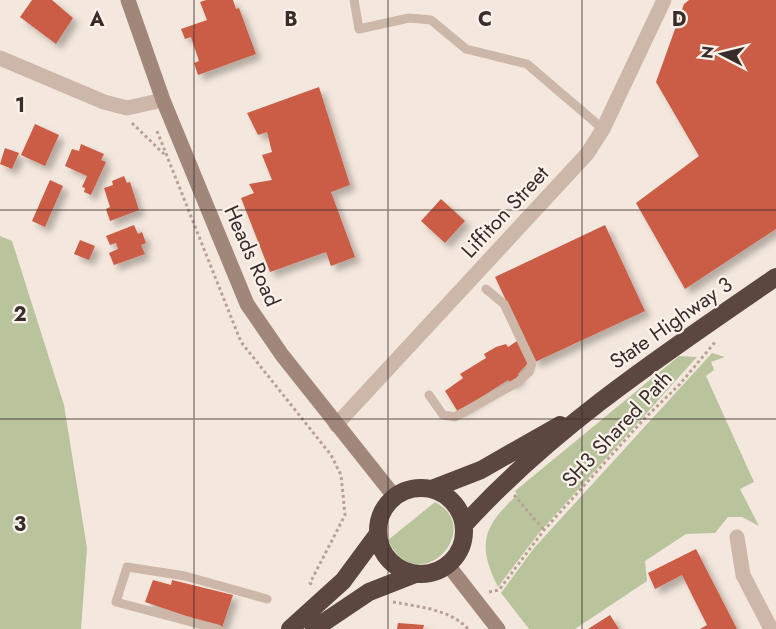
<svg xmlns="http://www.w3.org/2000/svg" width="776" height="629" viewBox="0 0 776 629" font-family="Jost,sans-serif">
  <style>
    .green { fill: #b9c49d }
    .building { fill: #cb5c44; filter: url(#shadow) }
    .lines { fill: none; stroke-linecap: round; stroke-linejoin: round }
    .path { stroke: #b9a193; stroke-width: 3; stroke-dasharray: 3 3; stroke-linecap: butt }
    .lane { stroke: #cdb7a9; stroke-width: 9 }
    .street { stroke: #cdb7a9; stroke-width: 15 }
    .secondary { stroke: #a1867a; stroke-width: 15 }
    .highway { stroke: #5b4640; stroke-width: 18 }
    .grid { fill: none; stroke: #3a2d29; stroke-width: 1.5; stroke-opacity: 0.55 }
    .labels { text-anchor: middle; stroke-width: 4.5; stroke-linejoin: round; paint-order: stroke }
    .street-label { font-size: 21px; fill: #3a2d29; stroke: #fbf2eb }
    .grid-label { font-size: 20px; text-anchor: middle; font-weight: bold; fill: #3a2d29; stroke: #fbf2eb; stroke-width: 4.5; stroke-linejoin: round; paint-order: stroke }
  </style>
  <defs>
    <filter id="shadow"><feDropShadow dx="5.5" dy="5.5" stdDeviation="3" flood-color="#0004"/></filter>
  </defs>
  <rect width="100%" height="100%" fill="#f4e8de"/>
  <!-- green -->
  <path class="green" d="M0,236L12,241L64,405L87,548L81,629H0Z
    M712,353L725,357L711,362L714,370L706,376L754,482L740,489L759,526L742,517H728L715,533L686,534L645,561L647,581L575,629H529L501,593L534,548Z
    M679,356L697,357L538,534L498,587C476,543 484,526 517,495L515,491Z
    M435,502C487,529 417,602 388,540Z"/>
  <!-- building -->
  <path class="building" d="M32,0H52L73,18L56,44L20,17Z
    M206,0H233L236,9L239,8L256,54L198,75L194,63L199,61L191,37L185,39L181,29L207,20L200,2Z
    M689,0H776V229L685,289L636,203L699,156L656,82L684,4Z
    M319,87L350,185L331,192L355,257L331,266L326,252L270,272L241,198L254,193L249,184L272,180L262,155L272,152L267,132L258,135L247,113Z
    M35,124L59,135L45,166L21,155Z
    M81,144L104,154L101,160L106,162L91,195L84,192L85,188L82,187L87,176L65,166L72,149L79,151Z
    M5,148L19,153L12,169L0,164Z
    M124,176L127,183L130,182L139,210L110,221L106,209L110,207L104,188L113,185L112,181Z
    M50,180L63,186L45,227L32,221Z
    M441,199L465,221L445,243L421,221Z
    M134,225L138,234L142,232L146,243L141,245L145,254L114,265L109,253L118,249L116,243L110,245L106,236Z
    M605,225L645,311L535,362L495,277Z
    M80,240L95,246L89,260L74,254Z
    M517,341L528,363L518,374L520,378L511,384L508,380L458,412L445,391L463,378L460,374L486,358L484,354L496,347L506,344L508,347Z
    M696,549L737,629H700L707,625L682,575L655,589L648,573Z
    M153,580L171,585L172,580L233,595L222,628L145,602Z
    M610,615L619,629H588Z
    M398,623L424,625L423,629H397Z"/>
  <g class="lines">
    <!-- path -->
    <path class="path" d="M132,123L164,154
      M157,131L241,342L331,455L341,475L345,515L310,583L313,586
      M514,495L544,530
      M489,592L499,590L544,530L644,419L680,384L716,341
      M393,602C419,607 450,609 468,629"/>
    <!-- lane -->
    <path class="lane" d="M354,0L359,29L409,18L431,20L466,49L527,64L603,129
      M429,395L443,415L455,417L518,382L529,372L532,363L504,304L486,289
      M218,629L116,602L127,567L185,576L267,599"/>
    <!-- street -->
    <path class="street" d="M0,58L104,102L127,108L163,100
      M336,425L587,154L603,129L664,0
      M737,537L743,575L771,629"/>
    <!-- secondary -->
    <path class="secondary" d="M128,0L163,100L247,304L282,355L394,496
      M448,565L498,629"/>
    <!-- highway -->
    <path class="highway" d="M378 531a43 43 0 1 1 86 0a43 43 0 1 1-86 0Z
      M432,489L481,470L560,425
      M464,525C553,427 667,352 776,277
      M290,629L343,581L377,535
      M314,629L369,592L415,574"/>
  </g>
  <!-- grid -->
  <path class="grid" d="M194,0V629M388,0V629M582,0V629M0,210H776M0,419H776"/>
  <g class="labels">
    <!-- street labels -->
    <g class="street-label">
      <text transform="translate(505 212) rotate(-47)" y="7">Liffiton Street</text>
      <text transform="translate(252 256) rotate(66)" y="7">Heads Road</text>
      <text transform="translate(671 323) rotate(-35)" y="7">State Highway 3</text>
      <text transform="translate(617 429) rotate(-47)" y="7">SH3 Shared Path</text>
    </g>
  </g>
  <g class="grid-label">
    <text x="97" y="26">A</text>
    <text x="291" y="26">B</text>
    <text x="485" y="26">C</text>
    <text x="679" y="26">D</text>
    <text x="20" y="112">1</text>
    <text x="20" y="321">2</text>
    <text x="20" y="531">3</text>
  </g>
  <!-- north arrow -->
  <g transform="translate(722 54) rotate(277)" stroke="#fbf2eb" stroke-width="4.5" paint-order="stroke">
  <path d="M0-4.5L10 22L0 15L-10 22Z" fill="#3a2d29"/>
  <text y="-9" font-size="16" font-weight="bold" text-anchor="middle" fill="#3a2d29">N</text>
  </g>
</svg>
